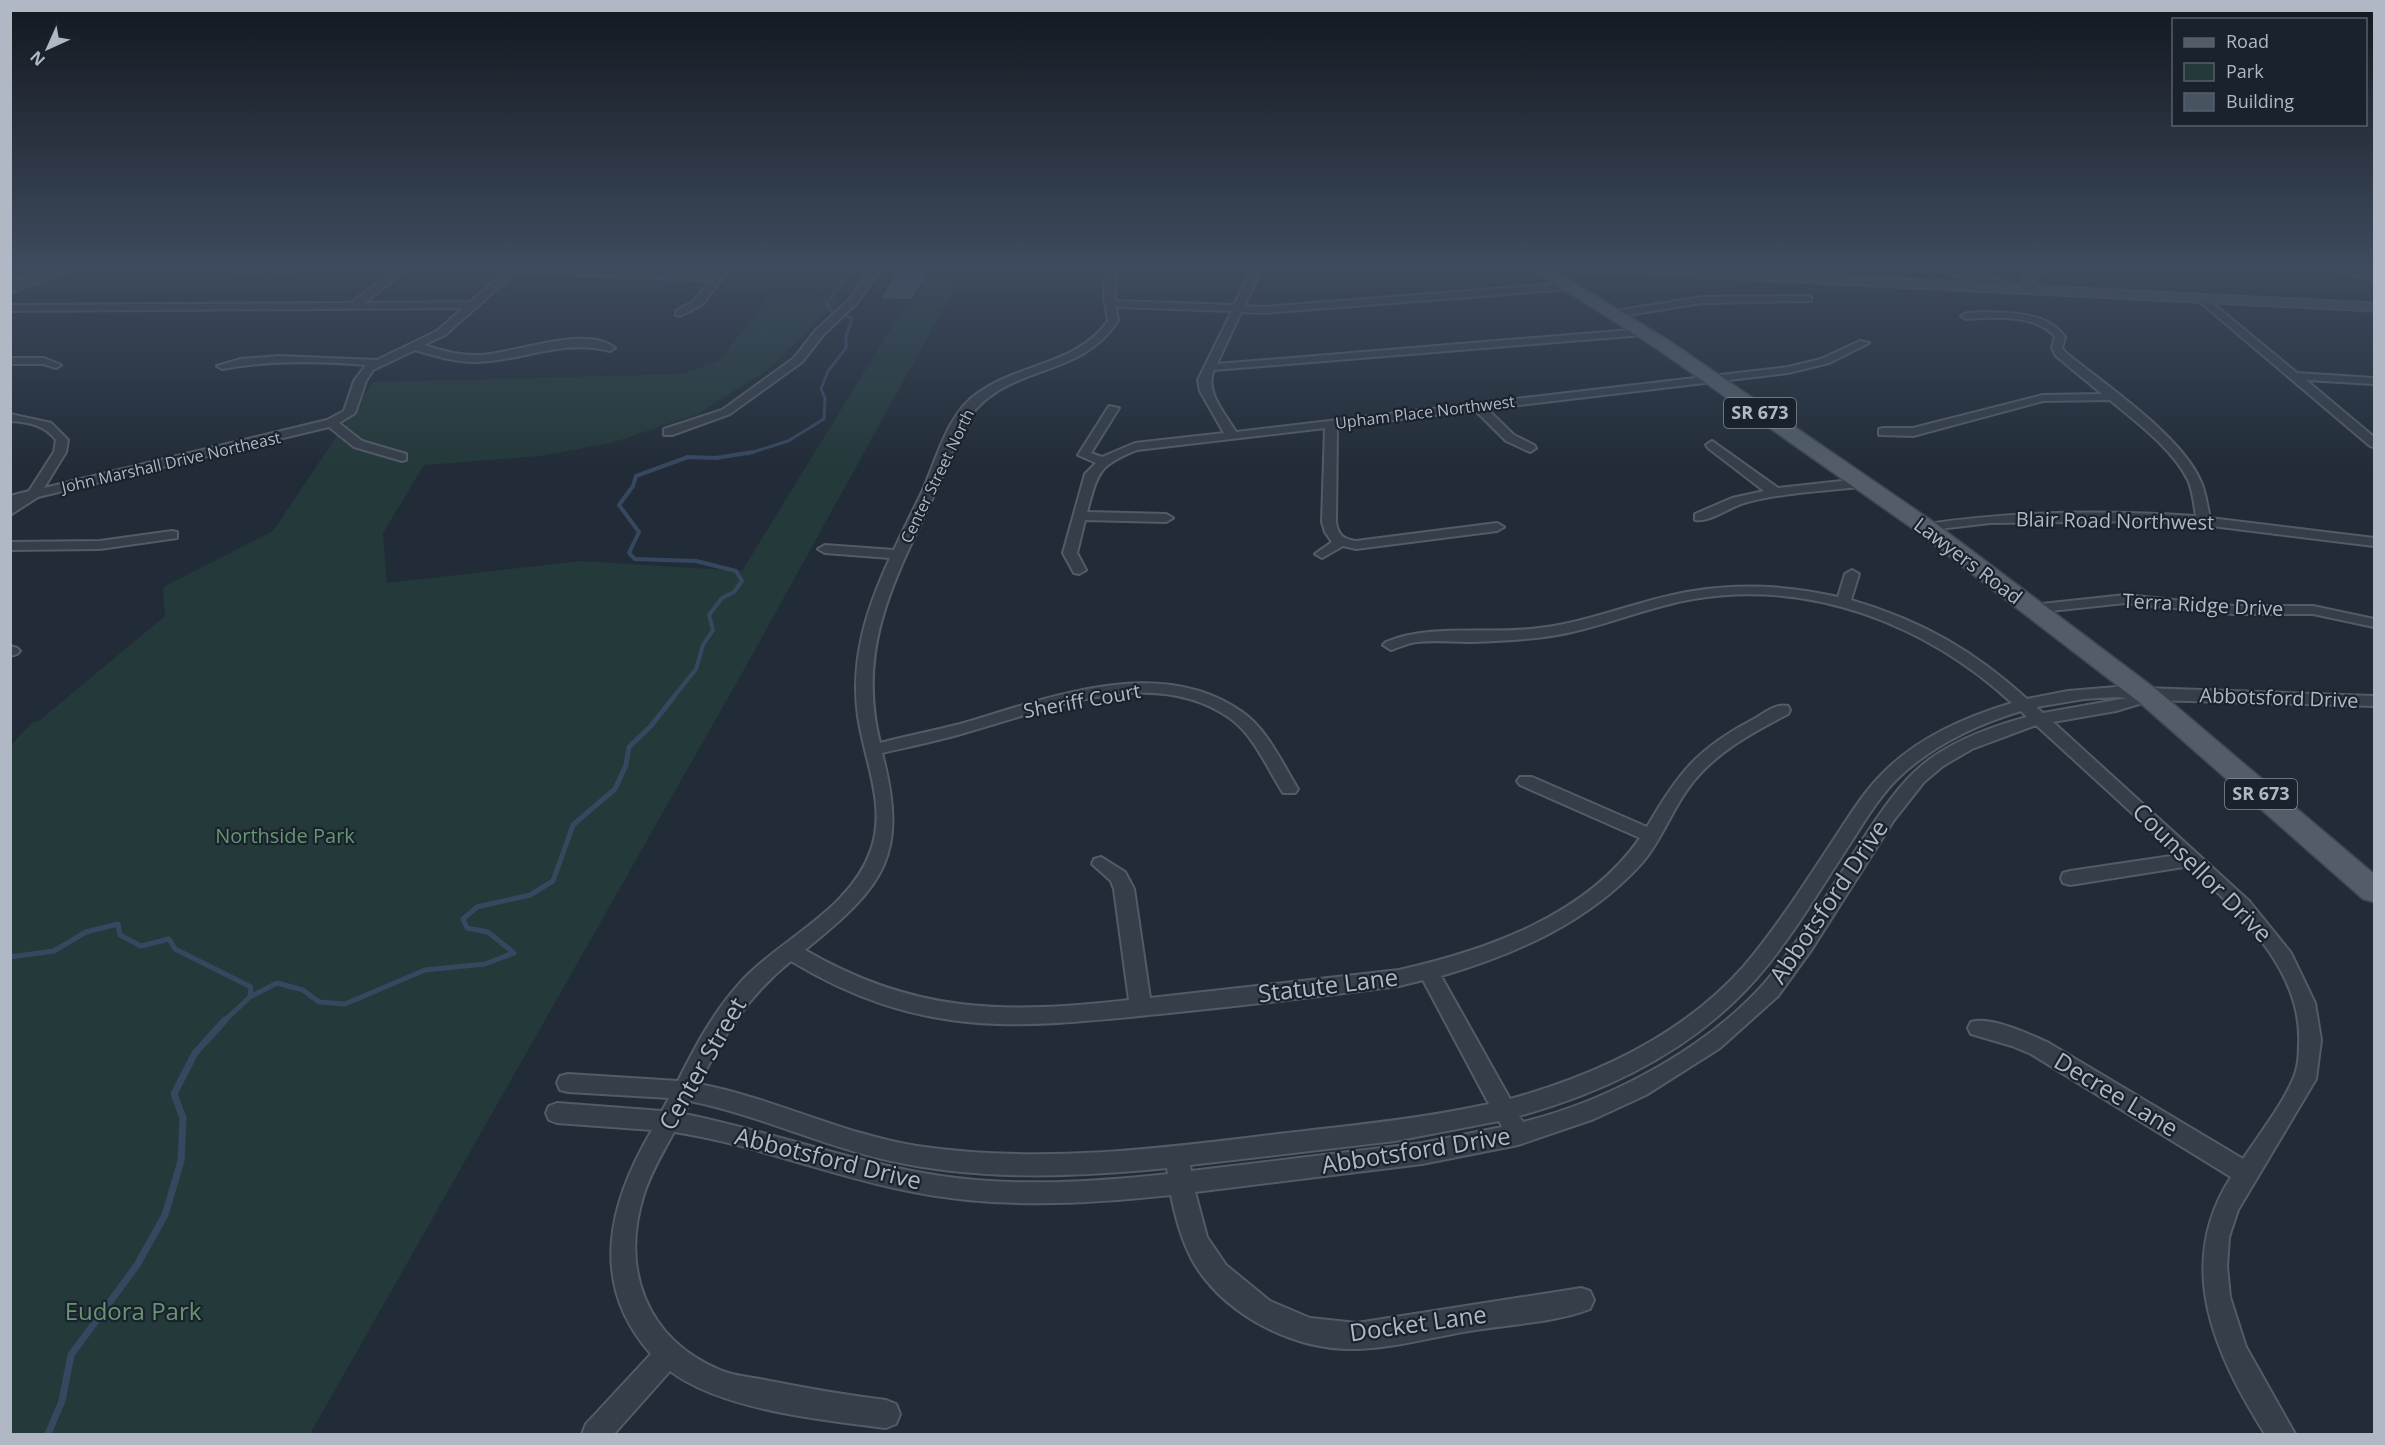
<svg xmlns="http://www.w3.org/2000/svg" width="2385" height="1445" viewBox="0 0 2385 1445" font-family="'Open Sans',sans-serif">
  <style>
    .green { fill: #24393a }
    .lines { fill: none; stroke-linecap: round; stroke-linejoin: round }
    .stream-far3 { stroke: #36485f; stroke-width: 3 }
    .stream-far2 { stroke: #36485f; stroke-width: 4 }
    .stream-far1 { stroke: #36485f; stroke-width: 5 }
    .stream { stroke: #36485f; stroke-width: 7 }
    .building { fill: #485362; stroke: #1c252f; stroke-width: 1.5 }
    .street-casing { stroke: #535b66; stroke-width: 4 }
    .secondary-casing { stroke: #535b66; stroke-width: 3 }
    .primary-casing { stroke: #3e4752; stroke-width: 3 }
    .street { fill: #353e49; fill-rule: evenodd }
    .secondary { fill: #434d5c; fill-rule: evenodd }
    .primary { fill: #535d69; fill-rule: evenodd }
    .labels { text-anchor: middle; stroke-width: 4.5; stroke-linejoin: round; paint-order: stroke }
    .far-street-label { font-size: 16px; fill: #b0b8c5; stroke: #1a232d }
    .shield { fill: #1a232d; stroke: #838b97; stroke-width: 1.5 }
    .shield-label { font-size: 18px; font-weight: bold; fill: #b0b8c5 }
    .street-label { font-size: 20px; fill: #b0b8c5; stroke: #1a232d }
    .park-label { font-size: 20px; fill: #689571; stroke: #1a232d }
    .near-street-label { font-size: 24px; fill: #b0b8c5; stroke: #1a232d }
    .near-park-label { font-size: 24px; fill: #689571; stroke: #1a232d }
  </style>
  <rect width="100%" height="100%" fill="#222c38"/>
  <!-- green -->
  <path class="green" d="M142,266H337L310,273L268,278Z
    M929,266H967L750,659L310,1434H11V745L32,723L40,720L165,616L163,587L273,531L373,382L682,374L719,361L772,292L842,298L767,370L698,414L611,443L540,456L424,465L383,533L387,583L582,561L742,571Z"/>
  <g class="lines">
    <!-- stream-far3 -->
    <path class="stream-far3" d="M833,313L826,304L855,266
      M747,454L788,441L824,419L825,398L821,389L828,371L846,348V336L852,319L846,315"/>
    <!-- stream-far2 -->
    <path class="stream-far2" d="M672,699L696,669L703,645L713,630L709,615L722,598L734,592L742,581L736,571L696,561L635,559L629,553L639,532L619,505L633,486L636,476L688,457L716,458L753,452"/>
    <!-- stream-far1 -->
    <path class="stream-far1" d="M10,957L54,951L86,932L118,924L120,935L141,946L169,939L175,949L251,987L250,997
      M223,1022L250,997L277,983L303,990L319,1002L345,1004L425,970L485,964L514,953L488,932L467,928L463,919L477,907L530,895L553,881L573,825L615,789L626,765L629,747L650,727L673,698"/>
    <!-- stream -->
    <path class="stream" d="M48,1434L62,1401L71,1355L137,1265L165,1215L181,1161L183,1118L174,1094L195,1053L225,1020"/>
  </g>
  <!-- building -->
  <path class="building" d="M899,266H933L912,300L880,299Z"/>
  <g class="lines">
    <defs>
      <path id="street" d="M400,266H411L364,303L470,302L512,266L715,274L721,266H731L702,305L680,316L676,315V311L694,301L711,280L516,272L445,335L424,345C442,351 460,356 479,355C514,354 586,324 615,348L610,351C561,339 526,360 478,362C457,363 436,356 415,350L373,370L366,381L355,413L339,423L362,441L406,454V460L402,461L354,447L329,427L38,497L10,515V496L29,491L54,452L56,440C45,425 28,422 10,421V414L51,423L68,440L66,452L44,488L327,420L344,411L354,381L366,365C318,361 270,360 222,369L217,366L241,359L279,356L377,360L437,331L463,308L10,311V305L351,303Z
        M872,266H882L857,303L824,334L802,362L730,414L672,435H664V429L722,410L794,358L816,330L850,299Z
        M1106,266H1116L1115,301L1234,305L1253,266H1263L1244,306L1265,307L1569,283L1574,286L1569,289L1265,313L1241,312L1217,364L1643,329L1648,332L1643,335L1214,370C1204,391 1225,413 1236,432L1788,367L1821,359L1860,341L1869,343L1829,363L1788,373L1487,409L1514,435L1534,445L1536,448L1530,452L1506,441L1475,410L1337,427L1336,522C1338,535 1343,539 1356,541L1497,523L1504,527L1497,531L1356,549L1343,546L1322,558L1315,554L1332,542L1325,532L1322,522L1325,428L1137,450C1097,466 1098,473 1087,512L1166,514L1173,518L1166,522L1085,520L1077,553L1086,570L1079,574L1074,573L1063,553L1085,474L1096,463L1078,455L1109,406L1119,408L1091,453L1102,457L1135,443L1224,433L1200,391L1198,380L1232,311L1116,307L1118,321C1076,384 1001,360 962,428C952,450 944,473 934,495C895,579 856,647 880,743C906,736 933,731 960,724C1046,699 1159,653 1242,712C1267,729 1282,763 1298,789L1295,793H1283C1267,768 1255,737 1231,719C1155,664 1050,709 971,731C942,740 912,746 882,753C909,856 884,886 805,950C915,1014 1006,1014 1129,1000L1114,889L1111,881L1092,864L1094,859L1101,857L1125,872L1134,889L1150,998L1399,970C1487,950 1586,916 1640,838L1520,785L1517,781L1520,777H1532L1647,827C1678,773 1698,748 1754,719C1764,713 1776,703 1788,706L1790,710L1788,714C1750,734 1712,754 1687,790C1670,814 1661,841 1642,863C1589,922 1516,954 1441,976L1510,1099C1597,1075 1683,1035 1744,966C1778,926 1807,880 1836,836C1850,815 1864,792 1882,774C1917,738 1965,717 2012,703C1926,624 1810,579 1693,599C1647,607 1603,627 1557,635C1529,640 1500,641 1471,642C1453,642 1435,640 1417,642C1408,643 1400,647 1391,650L1383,645L1386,642C1431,623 1490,635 1539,628C1592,622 1641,599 1693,591C1742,583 1790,586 1838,597L1845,574L1852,570L1859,574L1851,600C1922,621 1973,650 2027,699L2068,691L2116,687L2374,696V706L2152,700L2116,711L2053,722L2249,901L2291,953L2315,1003L2321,1040L2316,1079L2238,1210L2229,1237L2227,1267L2230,1297L2246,1347L2295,1434H2265C2215,1354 2174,1266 2231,1177L2031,1054L2012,1046L1971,1034L1968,1028L1971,1022C1990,1016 2029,1034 2047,1042L2243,1159C2259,1135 2283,1104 2294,1077C2298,1068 2299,1056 2299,1045C2303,970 2240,914 2190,866L2070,885L2063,883L2061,878L2063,873L2070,871L2178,855L2036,725L1972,749L1943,766L1924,782L1894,820L1812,949L1778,996L1720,1048L1646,1095L1594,1119L1518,1145L1422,1164L1195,1192L1207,1237L1226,1265L1270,1301L1310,1318L1357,1323L1581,1288L1590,1291L1594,1300L1590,1309C1558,1322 1505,1325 1469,1331C1433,1337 1394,1348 1357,1349C1297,1351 1230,1318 1197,1268C1183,1246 1176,1220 1171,1195C1085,1204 999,1209 913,1192C832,1177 755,1144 674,1132C663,1152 651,1172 644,1194C620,1269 646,1339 720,1370C734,1376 750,1377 765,1380C805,1388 845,1395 886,1400L896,1404L900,1414L896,1424L886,1428C822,1420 722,1410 670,1371L614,1434H582L586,1424L651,1354C588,1283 609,1203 652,1130L557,1123L549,1120L546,1113L549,1106L557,1103L662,1111L669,1098L568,1092L560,1090L557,1083L560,1076L568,1074L678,1081C695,1047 713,1013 739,984C779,939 850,911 871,850C887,806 864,759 858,716C850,659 867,608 890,558L825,553L818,549L825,545L894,550C903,530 913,511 922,492C937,459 947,414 978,393C1019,363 1077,365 1108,321L1104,297ZM2116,697L2127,698L2043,713L2036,707L2084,699ZM2021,711L2027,717C1990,727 1951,741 1921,766C1899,785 1883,809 1867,833C1836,880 1808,929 1773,973C1716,1044 1610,1101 1523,1122L1519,1116C1609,1091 1694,1049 1756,979C1792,938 1820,889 1850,844C1864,822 1877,800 1895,781C1929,747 1975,725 2021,711ZM791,961C924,1041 1022,1028 1169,1013C1246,1005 1322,996 1399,986L1423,980L1489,1104C1420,1119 1349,1126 1278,1134C1159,1149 1037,1164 917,1146C842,1134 773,1098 699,1084C722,1036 749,995 791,961ZM690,1101C759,1115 822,1146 891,1161C981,1181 1076,1177 1167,1168L1168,1174C1093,1182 1016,1187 941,1176C853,1163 770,1131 684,1114ZM1499,1121L1502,1127L1422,1143L1191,1171L1190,1165L1395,1141Z
        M1917,266L1947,267L2031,289L2026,292L1986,283L1990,288L1985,291L1962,277Z
        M2314,266H2332L2374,274V280Z
        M54,271L57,272V276L10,278V272Z
        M1808,296L1811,297V301L1702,303L1615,317L1610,314L1615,311L1702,297Z
        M2199,297H2205L2297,373L2374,378V384L2306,380L2374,437V447L2370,446L2199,301Z
        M1988,312C2015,313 2048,313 2065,337L2062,348L2065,352C2104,384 2182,436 2201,482C2206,493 2207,506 2210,518L2374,538V546L2204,525L2147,521L1990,523L1922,531V525L1927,524C2016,511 2107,510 2196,516C2194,505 2193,491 2188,480C2172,448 2137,423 2110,400L2043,401L1913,436L1879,435V429L1883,428H1913L2043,395L2102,394L2056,356L2052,348L2055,337C2037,314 1992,317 1966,319L1961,316L1966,313Z
        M10,358H44L61,365L56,368L43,364H10Z
        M1712,441L1778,488L1860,479L1866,483L1860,487C1821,491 1781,493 1744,503C1730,507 1709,523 1695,520V514L1732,498L1764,491L1708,448L1706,445Z
        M172,531L177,532V538L100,549L10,550V542L100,541Z
        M2125,595L2234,606H2313L2374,619V627L2313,614H2234L2125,603L2031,613L2024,609L2031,605Z
        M10,646L17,648L20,651L17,654L10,656Z"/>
      <path id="secondary" d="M62,266H82L10,293V284Z
        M1542,266H1638L2023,285L2021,280L2036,266H2051L2035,281L2038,286L2374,303V311L1579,271L1537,273L1535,270Z"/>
      <path id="primary" d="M1527,266H1546L1668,340L1935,523L2157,690L2374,874V902L2363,899L2139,702L1919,533L1656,348Z"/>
    </defs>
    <!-- street casing -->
    <use href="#street" class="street-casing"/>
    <!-- secondary casing -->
    <use href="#secondary" class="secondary-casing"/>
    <!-- primary casing -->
    <use href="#primary" class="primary-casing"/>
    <!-- street -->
    <use href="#street" class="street"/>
    <!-- secondary -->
    <use href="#secondary" class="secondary"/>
    <!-- primary -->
    <use href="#primary" class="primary"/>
  </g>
  <!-- sky -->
  <linearGradient id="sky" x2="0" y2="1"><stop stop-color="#13181f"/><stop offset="0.57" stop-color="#3e4b5e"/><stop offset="1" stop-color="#3e4b5e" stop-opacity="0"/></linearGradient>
  <rect width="2385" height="468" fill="url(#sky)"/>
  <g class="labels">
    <!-- far-street labels -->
    <g class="far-street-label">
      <text transform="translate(1425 412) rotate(-7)" y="6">Upham Place Northwest</text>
      <text transform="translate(171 462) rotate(-13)" y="6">John Marshall Drive Northeast</text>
      <text transform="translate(937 476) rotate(-64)" y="6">Center Street North</text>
    </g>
    <!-- shield labels -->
    <g class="shield">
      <rect x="1724" y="398" width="72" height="30" rx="4.5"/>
      <rect x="2225" y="779" width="72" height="30" rx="4.5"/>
    </g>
    <g class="shield-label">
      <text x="1760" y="419">SR 673</text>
      <text x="2261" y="800">SR 673</text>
    </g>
    <!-- street labels -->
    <g class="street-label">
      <text transform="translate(2115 521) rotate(1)" y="7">Blair Road Northwest</text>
      <text transform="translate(1968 561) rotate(37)" y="7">Lawyers Road</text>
      <text transform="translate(2203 605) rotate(3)" y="7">Terra Ridge Drive</text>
      <text transform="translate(2279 698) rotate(2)" y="7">Abbotsford Drive</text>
      <text transform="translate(1082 701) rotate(-10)" y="7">Sheriff Court</text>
    </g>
    <!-- park labels -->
    <g class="park-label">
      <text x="285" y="843">Northside Park</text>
    </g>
    <!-- near-street labels -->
    <g class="near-street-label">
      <text transform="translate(2202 873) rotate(45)" y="8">Counsellor Drive</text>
      <text transform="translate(1829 902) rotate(-56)" y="8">Abbotsford Drive</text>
      <text transform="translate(1328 986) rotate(-7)" y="8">Statute Lane</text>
      <text transform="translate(703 1064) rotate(-60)" y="8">Center Street</text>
      <text transform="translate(2116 1095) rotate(31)" y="8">Decree Lane</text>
      <text transform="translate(1416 1151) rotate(-9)" y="8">Abbotsford Drive</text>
      <text transform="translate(828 1159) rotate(14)" y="8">Abbotsford Drive</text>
      <text transform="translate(1418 1324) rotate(-8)" y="8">Docket Lane</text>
    </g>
    <!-- near-park labels -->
    <g class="near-park-label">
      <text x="133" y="1320">Eudora Park</text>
    </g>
  </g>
  <!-- border -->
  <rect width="2385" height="1445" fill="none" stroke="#b0b8c5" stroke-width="24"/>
  <!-- legend -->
  <rect x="2172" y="18" width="195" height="108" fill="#1a232d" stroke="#565f6a" stroke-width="1.5"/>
  <rect x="2184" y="38" width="30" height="9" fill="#535d69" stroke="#565f6a" stroke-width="1.5"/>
  <text x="2226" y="48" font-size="18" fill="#b0b8c5">Road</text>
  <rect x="2184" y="63" width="30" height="18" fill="#24393a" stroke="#565f6a" stroke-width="1.5"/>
  <text x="2226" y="78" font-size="18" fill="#b0b8c5">Park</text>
  <rect x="2184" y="93" width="30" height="18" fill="#485362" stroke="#565f6a" stroke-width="1.5"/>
  <text x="2226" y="108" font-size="18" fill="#b0b8c5">Building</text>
  <!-- north arrow -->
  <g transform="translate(48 48) rotate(225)" stroke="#1a232d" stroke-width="4.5" paint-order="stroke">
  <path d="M0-4.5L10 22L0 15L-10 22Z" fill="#b0b8c5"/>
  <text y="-9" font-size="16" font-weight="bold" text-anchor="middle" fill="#b0b8c5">N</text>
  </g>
</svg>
